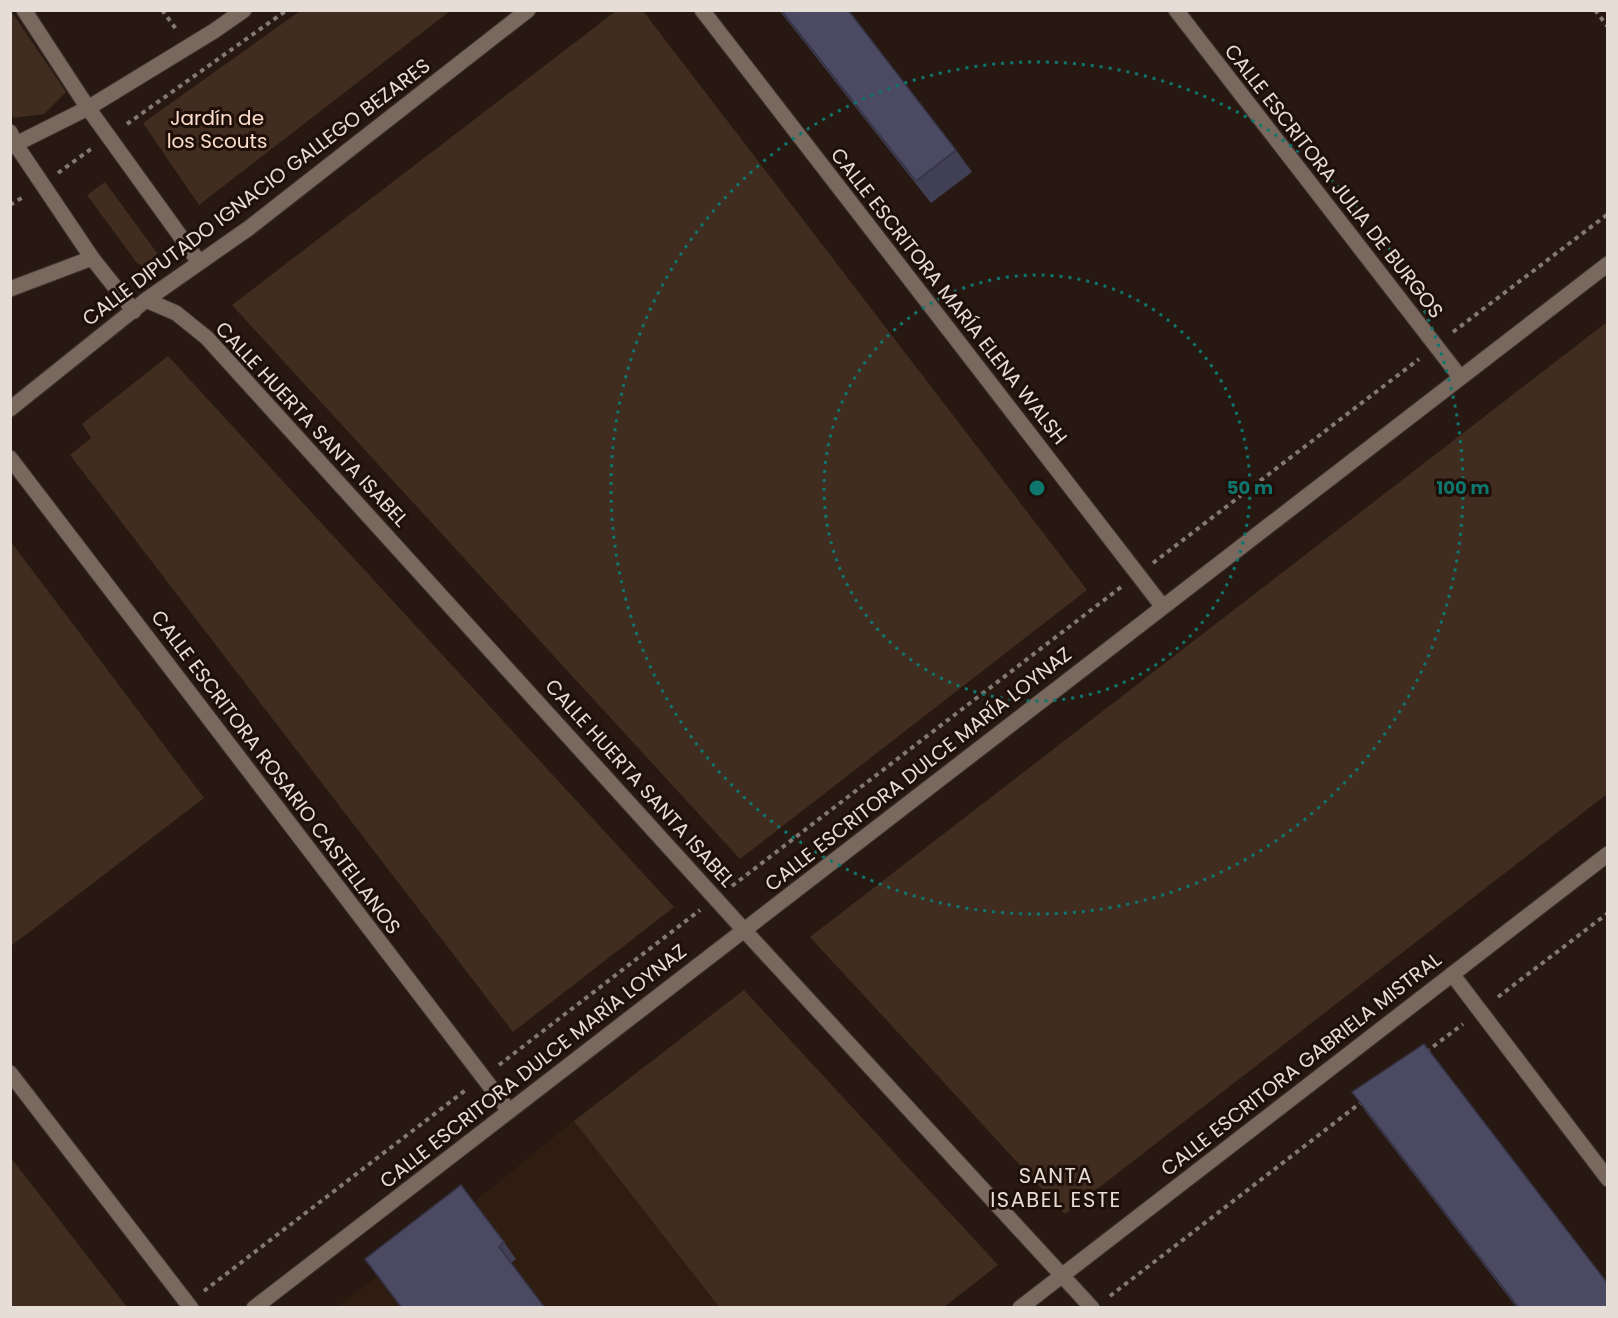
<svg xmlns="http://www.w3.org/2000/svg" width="1618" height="1318" viewBox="0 0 1618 1318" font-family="Poppins,sans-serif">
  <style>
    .built { fill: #301d11 }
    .green { fill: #412c20 }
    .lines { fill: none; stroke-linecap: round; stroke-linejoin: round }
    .minor-casing { stroke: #3f3530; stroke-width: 17 }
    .path { stroke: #847872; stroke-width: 4; stroke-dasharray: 4.5 4.5; stroke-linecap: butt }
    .minor { stroke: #79685e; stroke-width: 15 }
    .wall { fill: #413f54 }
    .building { fill: #4c4962; stroke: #353345; stroke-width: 1.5 }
    .ring { fill: none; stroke: #0f766e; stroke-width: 3; stroke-dasharray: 3 6 }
    .labels { text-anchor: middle; stroke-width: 6; stroke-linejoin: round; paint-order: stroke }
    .park-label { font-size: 20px; fill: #fcdcca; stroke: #1e1009 }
    .street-label { font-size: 20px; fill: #e7ddd7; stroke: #1e1009 }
    .neighbourhood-label { font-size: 21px; letter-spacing: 1.5px; fill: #e7ddd7; stroke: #1e1009 }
    .centre { fill: #0f766e; stroke: #1e1009; stroke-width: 3 }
    .ring-label { font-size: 18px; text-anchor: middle; font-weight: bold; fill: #0f766e; stroke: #1e1009; stroke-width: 6; stroke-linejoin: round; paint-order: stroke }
  </style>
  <rect width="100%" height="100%" fill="#271912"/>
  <!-- built -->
  <path class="built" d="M574,1121L719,1307L336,1308L473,1203Z"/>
  <!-- green -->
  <path class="green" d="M11,11L66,92L44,114L13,118L11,110Z
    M300,11H450L199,205L143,123Z
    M616,11H643L1087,590L740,859L232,305Z
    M105,182L157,253L153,262L143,266L137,263L87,195Z
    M1607,322V794L1065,1214L810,937Z
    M168,356L674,907L513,1032L70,455L91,438L82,424Z
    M11,542L204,798L11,946Z
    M744,990L998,1265L944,1307H719L574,1121Z
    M11,1158L127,1307H11Z"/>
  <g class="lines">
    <defs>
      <path id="minor" d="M24,10L88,108L199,262
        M702,10L1163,607
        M1176,10L1460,377
        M10,132L16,145L92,258L134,311
        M10,147L88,108L214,31L244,10
        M10,289L92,258
        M146,300L176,313L207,338L744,930L1092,1308
        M10,409L146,300L249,228L528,10
        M10,458L509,1111
        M1452,974L1608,1179
        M10,1073L191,1308
        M254,1308L1608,264
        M1020,1308L1608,854"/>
    </defs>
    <!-- minor casing -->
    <use href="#minor" class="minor-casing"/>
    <!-- path -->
    <path class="path" d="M162,10L176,29
      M1595,10L1608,27
      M127,124L287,10
      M58,173L91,149
      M10,205L25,196
      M1453,332L1608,214
      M1153,563L1419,359
      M732,886L1121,587
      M1498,997L1608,913
      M1426,1052L1463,1024
      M499,1065L700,910
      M204,1291L467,1089
      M1110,1296L1363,1101"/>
    <!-- minor -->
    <use href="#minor" class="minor"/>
  </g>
  <!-- wall -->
  <path class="wall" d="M779,10H848L956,150L972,172L931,203Z
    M1352,1092L1608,1308H1517L1368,1115Z
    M504,1242L516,1259L511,1263L545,1308H401L365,1259Z"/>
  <!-- building -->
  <path class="building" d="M781,10H848L956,150L916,181Z
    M1424,1044L1608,1284V1308H1519L1352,1092Z
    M461,1185L504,1242L499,1247L545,1308H402L365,1259Z"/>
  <!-- distance rings -->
  <g class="ring">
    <circle cx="1037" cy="488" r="213"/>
    <circle cx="1037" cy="488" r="426"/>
  </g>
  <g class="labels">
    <!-- park labels -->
    <g class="park-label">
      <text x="217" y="125">Jardín de<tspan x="217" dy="23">los Scouts</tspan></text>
    </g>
    <!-- street labels -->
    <g class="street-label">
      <text transform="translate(1334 181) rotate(52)" y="7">CALLE ESCRITORA JULIA DE BURGOS</text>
      <text transform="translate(256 192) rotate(-37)" y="7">CALLE DIPUTADO IGNACIO GALLEGO BEZARES</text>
      <text transform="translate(949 296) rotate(52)" y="7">CALLE ESCRITORA MARÍA ELENA WALSH</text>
      <text transform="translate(312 424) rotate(47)" y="7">CALLE HUERTA SANTA ISABEL</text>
      <text transform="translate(918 769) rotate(-38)" y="7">CALLE ESCRITORA DULCE MARÍA LOYNAZ</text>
      <text transform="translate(276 772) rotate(53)" y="7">CALLE ESCRITORA ROSARIO CASTELLANOS</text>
      <text transform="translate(640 783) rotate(48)" y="7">CALLE HUERTA SANTA ISABEL</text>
      <text transform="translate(1301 1064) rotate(-38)" y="7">CALLE ESCRITORA GABRIELA MISTRAL</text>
      <text transform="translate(533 1066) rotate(-38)" y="7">CALLE ESCRITORA DULCE MARÍA LOYNAZ</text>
    </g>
    <!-- neighbourhood labels -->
    <g class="neighbourhood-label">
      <text x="1056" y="1183">SANTA<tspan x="1056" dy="24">ISABEL ESTE</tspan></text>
    </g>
  </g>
  <circle cx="1037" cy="488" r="9" class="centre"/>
  <g class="ring-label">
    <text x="1250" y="494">50 m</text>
    <text x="1463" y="494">100 m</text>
  </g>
  <!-- border -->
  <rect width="1618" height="1318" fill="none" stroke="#e7ddd7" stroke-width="24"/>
</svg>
